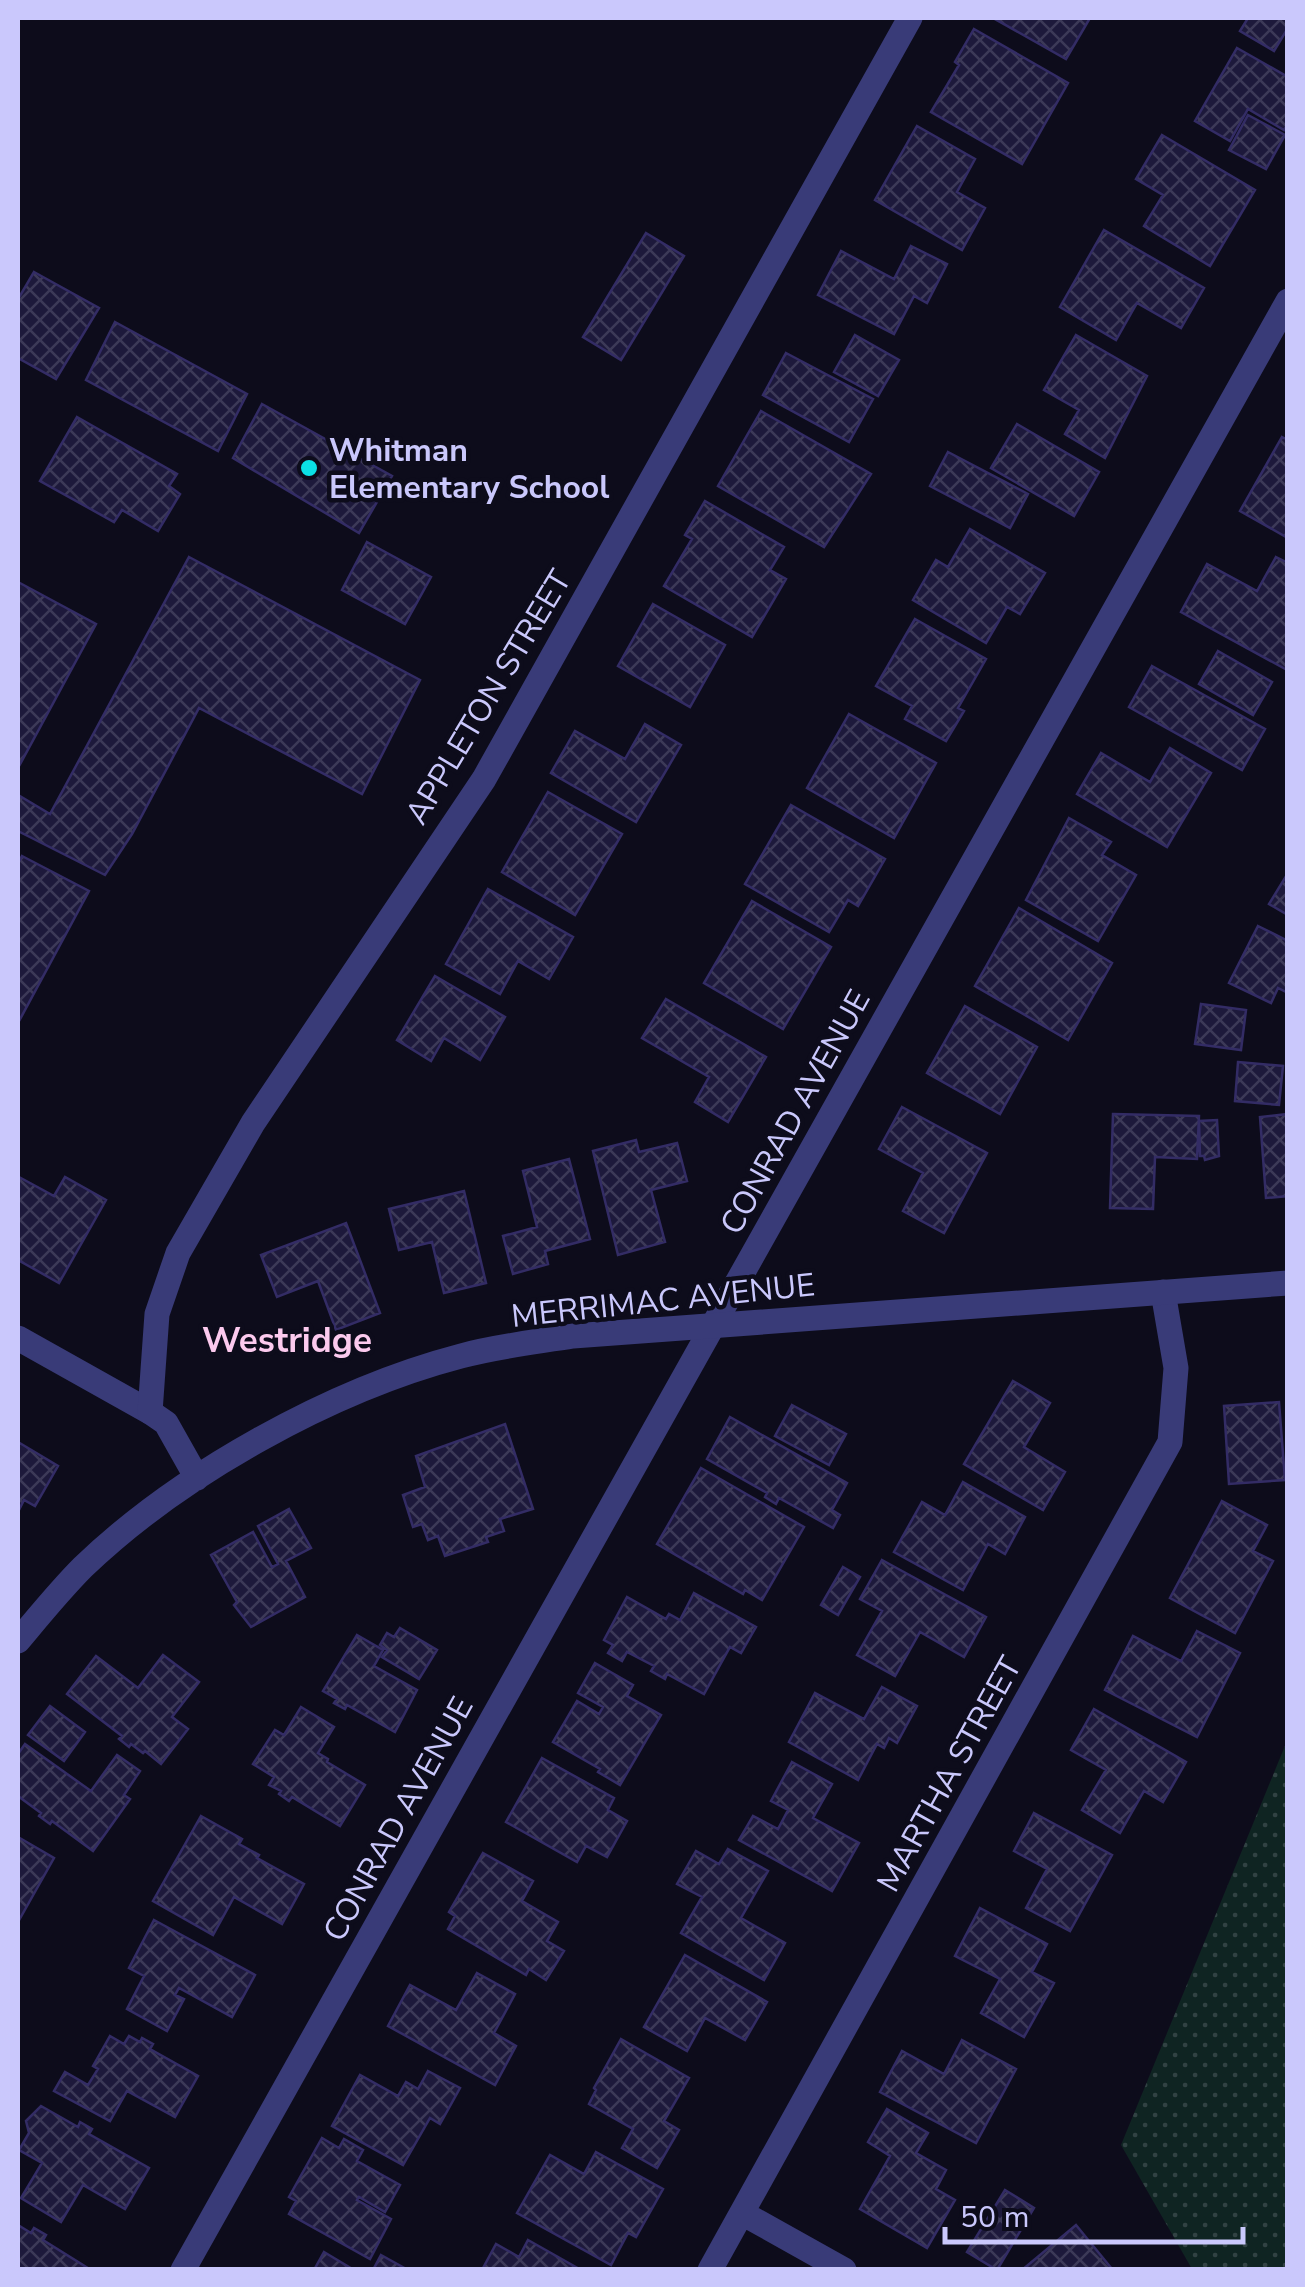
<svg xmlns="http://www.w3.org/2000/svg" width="1305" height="2287" viewBox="0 0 1305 2287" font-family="'Nunito Sans',sans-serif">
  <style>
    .grass { fill: url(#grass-dots) }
    .building { fill: url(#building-cross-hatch); stroke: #332c65; stroke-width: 2.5 }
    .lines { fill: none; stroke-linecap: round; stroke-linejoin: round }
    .minor { stroke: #393b78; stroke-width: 25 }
    .tertiary { stroke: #393b78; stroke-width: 25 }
    .poi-dot { fill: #0be0e5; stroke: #0d0c1b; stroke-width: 4 }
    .labels { text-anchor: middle; stroke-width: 9; stroke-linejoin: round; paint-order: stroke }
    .poi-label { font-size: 32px; font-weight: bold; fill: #cac8fc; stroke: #0d0c1b; text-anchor: start }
    .street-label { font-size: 32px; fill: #cac8fc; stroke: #0d0c1b }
    .neighbourhood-label { font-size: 35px; font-weight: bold; fill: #fccaee; stroke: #0d0c1b }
  </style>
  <defs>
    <pattern id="grass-dots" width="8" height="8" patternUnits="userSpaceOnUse" patternTransform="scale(2.5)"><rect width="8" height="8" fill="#0f2422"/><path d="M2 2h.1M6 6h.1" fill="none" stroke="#314243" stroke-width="1.8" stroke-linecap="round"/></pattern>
    <pattern id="building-cross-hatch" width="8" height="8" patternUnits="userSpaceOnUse" patternTransform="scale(2.5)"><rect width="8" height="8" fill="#1d193b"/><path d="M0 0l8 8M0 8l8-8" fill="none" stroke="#3c3958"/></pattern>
  </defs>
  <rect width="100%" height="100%" fill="#0d0c1b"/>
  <!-- grass -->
  <path class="grass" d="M1287,1741V2269H1192L1121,2145Z"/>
  <!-- building -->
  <path class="building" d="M993,18H1090L1066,59Z
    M1248,18H1288V28L1274,51L1240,31Z
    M974,29L1068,83L1022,164L931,112L959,65L955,62Z
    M1237,48L1288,77V124L1284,130L1248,109L1230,141L1195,121Z
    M1248,115L1285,135L1266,169L1229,150Z
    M917,126L975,159L957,192L985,208L962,250L875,200Z
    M1162,135L1255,190L1210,266L1144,226L1163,195L1136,179Z
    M1104,230L1204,288L1181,328L1137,303L1116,340L1060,307Z
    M646,233L684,256L621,360L583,337Z
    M911,246L947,264L927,303L914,296L894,334L818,295L841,251L894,279Z
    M34,272L99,308L56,379L18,358V299Z
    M115,322L247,394L218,451L86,380Z
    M855,335L899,360L878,396L834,372Z
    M1076,335L1147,376L1105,458L1065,434L1079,410L1044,390Z
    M786,353L873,399L849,442L763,395Z
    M262,404L392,476L359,533L233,458Z
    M761,411L871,474L824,547L718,486Z
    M77,417L177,474L169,486L180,494L158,531L122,510L114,522L40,481Z
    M1017,424L1099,472L1074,516L991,468Z
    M1282,437L1288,440V538L1240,511Z
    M948,452L1028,494L1010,528L930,486Z
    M705,501L784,547L770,570L786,579L752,637L664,586L692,539L685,535Z
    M970,529L1045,573L1020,614L1007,607L986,643L913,600L936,560L948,567Z
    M367,542L431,577L405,624L342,590Z
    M189,557L420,680L362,794L199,708L132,834L105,875L18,831V795L50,814Z
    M1276,557L1288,563L1287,670L1181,612L1207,564L1257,591Z
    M18,582L96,624L18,768Z
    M653,604L725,645L690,707L618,666Z
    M915,619L986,659L958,708L964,711L946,741L905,719L912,706L876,686Z
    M1218,651L1272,682L1253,715L1199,684Z
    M1152,666L1265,729L1242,770L1129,707Z
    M849,714L936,763L894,838L807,788Z
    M645,724L681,745L636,822L551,773L575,731L625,759Z
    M1170,748L1211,773L1167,847L1077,794L1101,753L1150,782Z
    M548,792L622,834L575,915L502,872Z
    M791,805L885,859L858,906L848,900L829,932L745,884Z
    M1069,818L1111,842L1102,855L1136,875L1098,941L1026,900Z
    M22,856L89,891L18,1023V863Z
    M1288,873V915L1269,904Z
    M488,889L573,937L549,979L518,961L500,994L446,964Z
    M752,901L831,947L783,1029L704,983Z
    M1019,908L1112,963L1068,1040L975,986Z
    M1258,926L1288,941V993L1278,988L1271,1003L1229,983Z
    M435,976L505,1017L480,1060L444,1038L431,1061L397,1040Z
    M666,999L766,1057L728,1122L695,1102L709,1077L642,1038Z
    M1201,1004L1246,1010L1241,1050L1195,1044Z
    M965,1006L1037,1047L1000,1114L927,1073Z
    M1238,1062L1283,1066L1279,1105L1235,1101Z
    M902,1107L987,1153L944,1233L903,1211L923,1173L879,1149Z
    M1113,1114L1199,1116L1197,1159L1155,1157L1153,1209L1110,1208Z
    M1288,1114V1196L1266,1198L1260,1117Z
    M1217,1120L1219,1156L1205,1160L1204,1156H1200L1199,1121Z
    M636,1140L639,1152L677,1143L687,1181L651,1190L665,1242L618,1255L593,1151Z
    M569,1159L590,1239L545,1251L548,1264L513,1274L503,1236L537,1227L523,1171Z
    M19,1177L54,1196L65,1177L106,1200L59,1283L18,1260Z
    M464,1191L486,1283L444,1293L432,1242L399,1250L389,1209Z
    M346,1223L380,1313L336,1330L318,1281L277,1297L261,1255Z
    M1013,1381L1050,1403L1024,1447L1065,1472L1043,1510L964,1464Z
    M1279,1402L1285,1480L1229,1484L1224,1406Z
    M792,1405L846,1434L829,1465L775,1436Z
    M730,1417L847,1483L832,1510L840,1515L833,1528L779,1498L776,1504L765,1497L767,1493L707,1459Z
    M505,1424L533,1509L500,1519L504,1531L486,1537L488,1542L445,1556L438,1536L428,1540L422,1524L413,1527L403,1495L425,1487L416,1456Z
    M18,1442L58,1466L35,1506L24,1500L18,1512Z
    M701,1468L804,1527L762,1600L745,1590L743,1594L657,1544Z
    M963,1482L1025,1517L1005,1554L988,1544L963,1590L894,1552L922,1502L945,1515Z
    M1222,1501L1267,1525L1253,1551L1273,1561L1235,1633L1170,1598Z
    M289,1509L311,1548L286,1561L305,1597L251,1627L234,1605L237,1602L211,1555L253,1532L272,1567L278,1564L258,1526Z
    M882,1560L986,1617L964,1657L920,1632L895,1676L857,1655L882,1611L860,1599Z
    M843,1567L860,1577L838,1615L821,1605Z
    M694,1593L756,1627L741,1653L730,1647L704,1694L667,1674L665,1679L651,1671L654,1666L627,1652L622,1661L608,1653L613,1645L604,1640L627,1597L666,1619L669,1614L680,1620Z
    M400,1628L437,1650L419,1679L382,1657L387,1650L380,1645L387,1633L394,1637Z
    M1197,1631L1240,1653L1197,1737L1105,1690L1133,1636L1181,1661Z
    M357,1635L383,1650L374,1666L417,1690L395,1732L347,1705L345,1709L334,1703L337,1699L323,1691Z
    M163,1655L199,1682L172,1717L188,1729L161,1764L145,1751L143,1753L131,1744L129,1747L119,1739L122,1736L67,1694L96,1656L138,1688Z
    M595,1663L633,1685L627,1696L661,1715L620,1785L598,1772L600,1769L553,1742L577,1701L599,1714L603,1707L578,1693Z
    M882,1687L917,1706L897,1743L889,1738L884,1748L877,1744L858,1780L789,1742L815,1693L864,1719Z
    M50,1706L85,1732L64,1761L28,1735Z
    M301,1707L334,1727L318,1753L328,1759L327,1762L365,1785L340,1826L292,1797L289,1801L279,1794L281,1791L269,1785L274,1777L253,1764L275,1730L284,1735Z
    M1094,1709L1186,1762L1163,1802L1144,1791L1120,1833L1082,1810L1106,1770L1071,1750Z
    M25,1744L91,1791L117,1755L140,1771L124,1795L130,1799L93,1851L52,1821L50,1824L39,1816L41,1813L18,1796V1754Z
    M542,1758L614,1798L608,1810L627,1821L607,1857L586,1846L577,1862L506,1822Z
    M792,1762L832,1784L813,1818L859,1843L832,1891L739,1840L753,1816L778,1829L788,1810L771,1801Z
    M1034,1813L1112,1855L1070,1931L1026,1908L1047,1869L1014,1851Z
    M201,1816L242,1839L239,1844L259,1855L257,1858L304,1884L282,1924L234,1897L213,1935L153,1901Z
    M18,1837L54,1858L18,1922Z
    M728,1849L768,1871L741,1918L785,1943L764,1980L681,1933L702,1897L677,1884L696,1851L719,1864Z
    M483,1853L533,1881L522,1901L558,1922L547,1941L564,1951L546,1980L529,1969L526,1975L448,1929L455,1916L449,1912Z
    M980,1908L1047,1944L1032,1972L1054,1983L1024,2037L981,2013L1000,1979L955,1956Z
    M154,1920L255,1975L232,2017L179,1988L175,1995L184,1999L167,2031L127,2009L144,1976L129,1968Z
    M685,1955L767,2002L745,2040L705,2018L687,2051L644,2027Z
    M477,1973L515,1994L494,2033L516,2046L495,2085L388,2026L410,1985L456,2010Z
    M110,2036L124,2044L129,2036L140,2042L142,2038L153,2044L150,2049L198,2076L175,2117L127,2091L110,2121L54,2091L65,2072L88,2085L98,2069L93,2066Z
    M621,2039L689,2078L664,2121L679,2130L657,2168L622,2148L633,2129L589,2104L596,2090L594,2088Z
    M962,2040L1016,2069L976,2143L880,2092L902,2051L944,2074Z
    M428,2071L460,2088L440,2124L430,2118L403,2165L332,2126L360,2075L398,2096L406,2082L418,2089Z
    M41,2106L78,2127L80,2122L92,2129L89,2134L149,2168L125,2209L83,2185L61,2222L21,2198L42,2163L19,2150L29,2133L26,2121Z
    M887,2109L928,2133L916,2153L946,2170L936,2189L955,2200L927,2248L860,2209L890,2156L868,2142Z
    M322,2138L339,2148L344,2139L363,2150L357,2161L400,2185L385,2212L359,2197L357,2200L391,2219L370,2259L289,2214L296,2201L289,2197Z
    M596,2152L663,2189L636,2237L628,2233L611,2265L517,2213L550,2155L584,2174Z
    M1005,2190L1034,2208L997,2270L967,2252Z
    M18,2225L31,2233L34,2228L46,2235L43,2240L91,2270H18Z
    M1076,2225L1112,2269L1022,2270Z
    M528,2240L581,2270H482L496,2244L519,2257Z
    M324,2252L354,2270H314Z
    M381,2255L408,2270H373Z"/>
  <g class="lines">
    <!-- minor -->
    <path class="minor" d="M18,1338L150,1412
      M742,2213L844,2270
      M183,2270L1288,301
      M710,2270L1170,1442L1176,1368L1163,1292"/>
    <!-- tertiary -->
    <path class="tertiary" d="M197,1478L166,1423L150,1412L157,1314L178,1253L253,1123L484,779L910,18
      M18,1641C39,1616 60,1590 83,1567C180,1474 331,1390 461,1356C497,1346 536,1342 573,1336L1288,1283"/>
  </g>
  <!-- markers -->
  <circle class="poi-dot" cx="309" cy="468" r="10"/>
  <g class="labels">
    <!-- poi labels -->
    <g class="poi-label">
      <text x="329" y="461">Whitman<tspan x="329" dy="37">Elementary School</tspan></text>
    </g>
    <!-- street labels -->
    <g class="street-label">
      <text transform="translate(488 697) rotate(-59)" y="11">APPLETON STREET</text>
      <text transform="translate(795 1112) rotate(-61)" y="11">CONRAD AVENUE</text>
      <text transform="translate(663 1300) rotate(-6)" y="11">MERRIMAC AVENUE</text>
      <text transform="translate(949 1774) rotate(-61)" y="11">MARTHA STREET</text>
      <text transform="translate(398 1819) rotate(-61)" y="11">CONRAD AVENUE</text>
    </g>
    <!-- neighbourhood labels -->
    <g class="neighbourhood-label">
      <text x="287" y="1352">Westridge</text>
    </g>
  </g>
  <!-- border -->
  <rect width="1305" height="2287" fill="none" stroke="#cac8fc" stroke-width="40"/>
  <!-- scale -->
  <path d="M945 2227v15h298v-15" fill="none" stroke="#cac8fc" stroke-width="5"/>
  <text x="960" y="2227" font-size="30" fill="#cac8fc" stroke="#0d0c1b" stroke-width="8" paint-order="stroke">50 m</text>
</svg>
